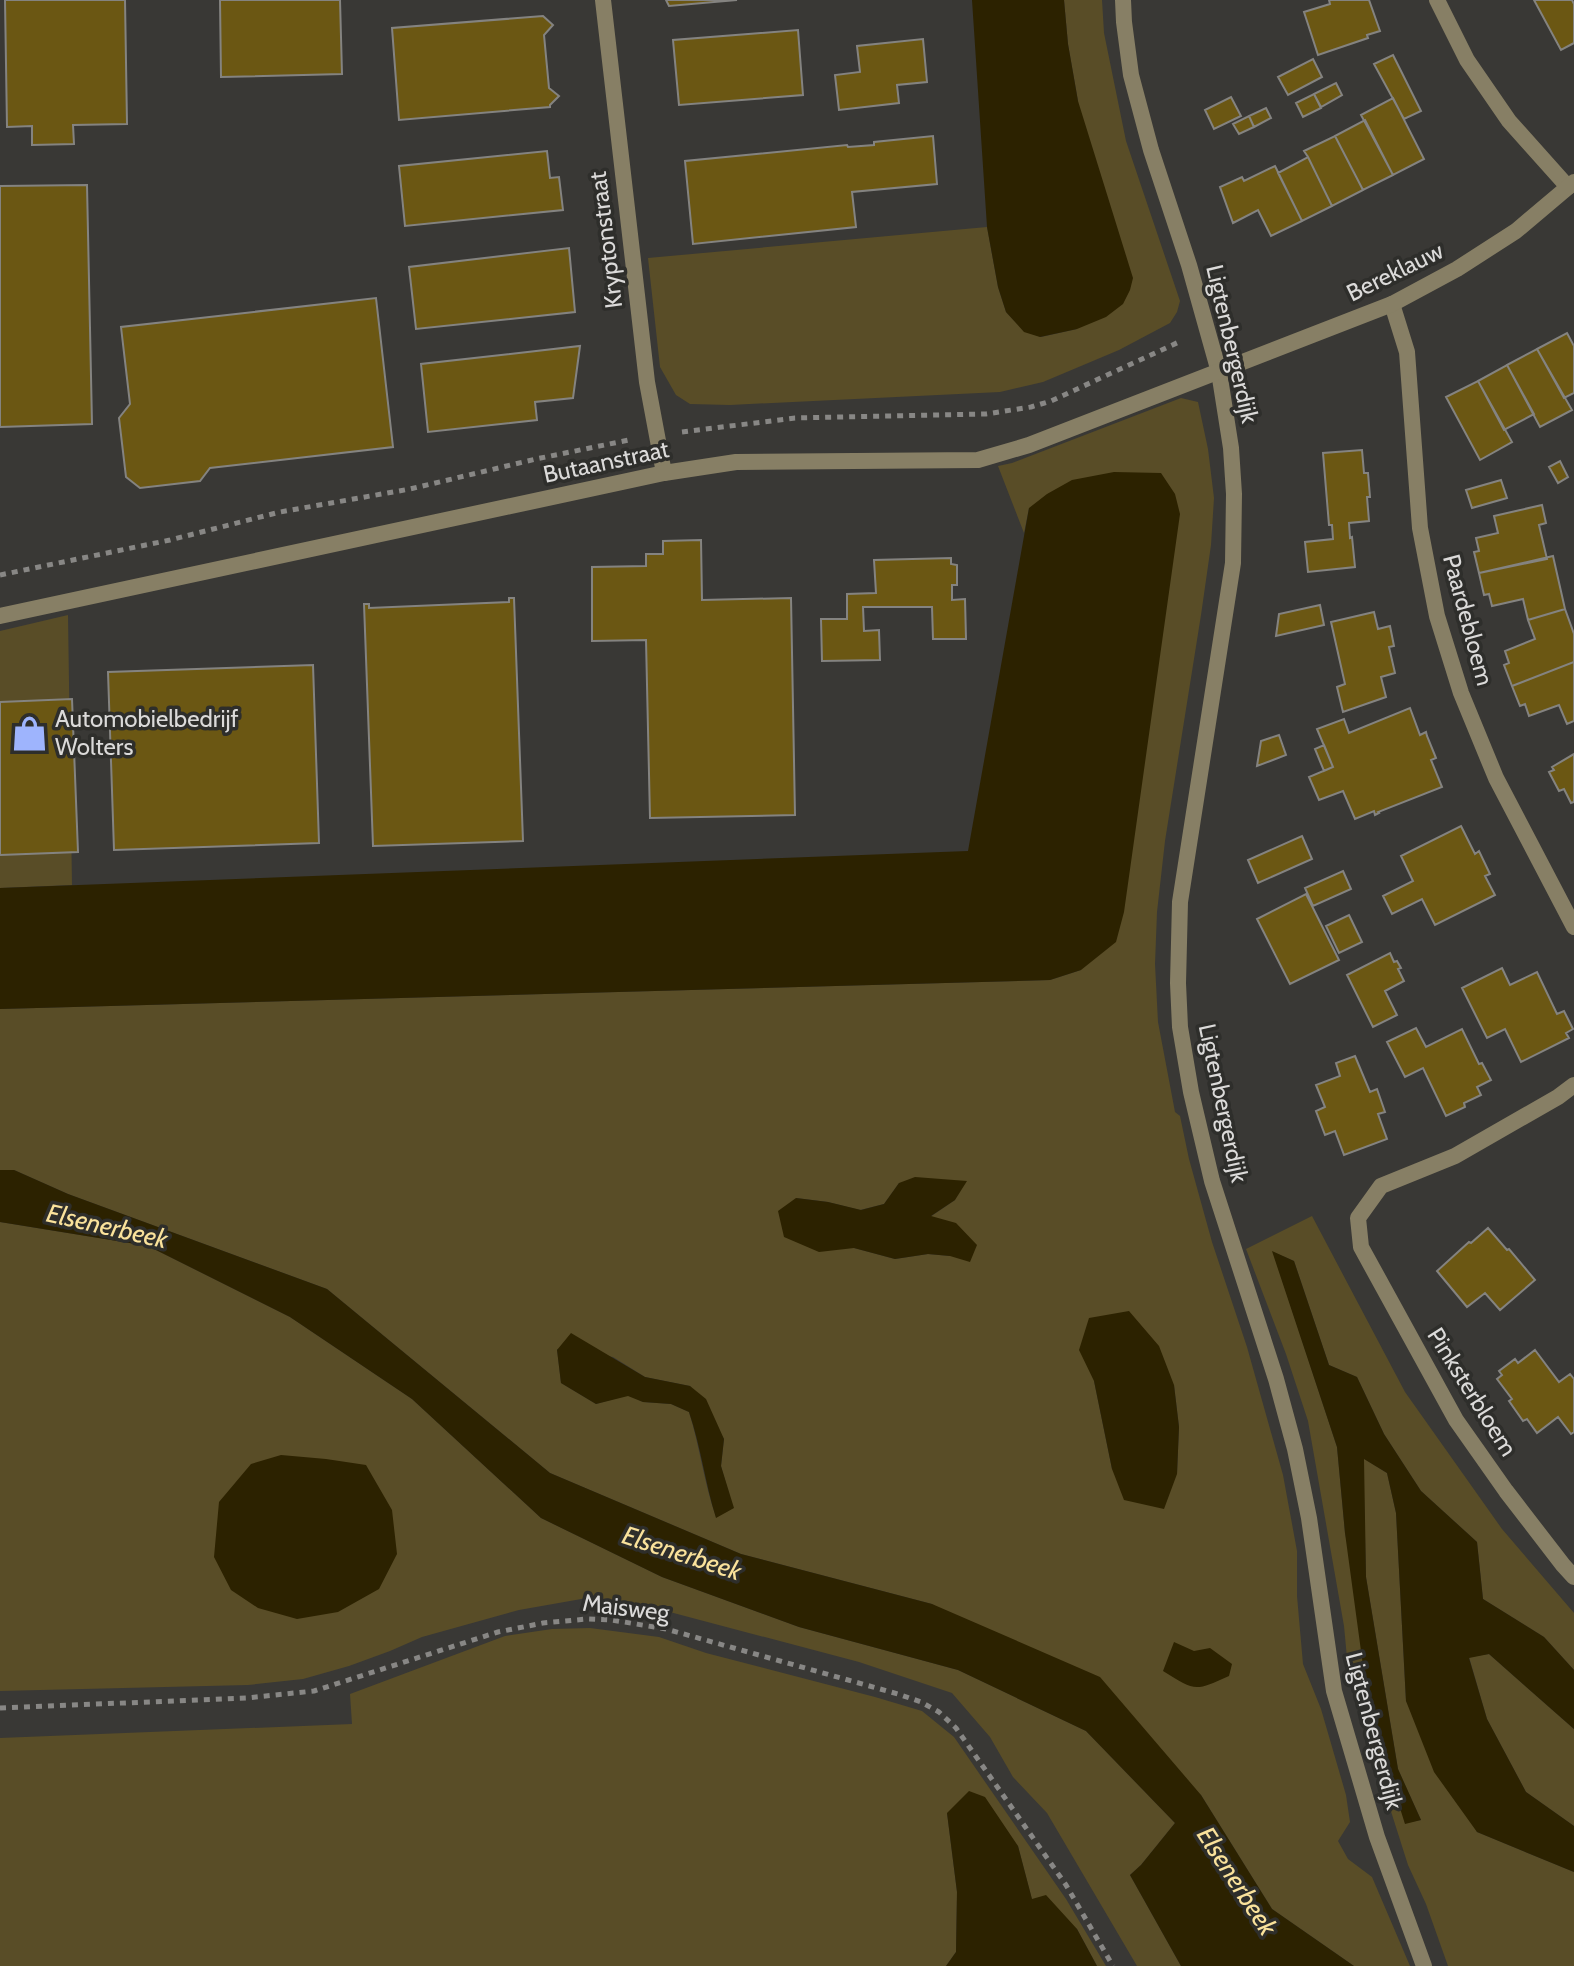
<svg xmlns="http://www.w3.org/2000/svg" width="1574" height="1966" viewBox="0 0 1574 1966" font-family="Cabin,sans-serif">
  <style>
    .green { fill: #594d27; fill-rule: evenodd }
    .water { fill: #2c2200 }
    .building { fill: #6b5713; stroke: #848380; stroke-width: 2 }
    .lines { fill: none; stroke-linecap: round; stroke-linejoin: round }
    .path { stroke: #888785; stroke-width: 5; stroke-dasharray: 6 6; stroke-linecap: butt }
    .minor { stroke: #877f65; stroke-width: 16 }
    .tertiary { stroke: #877f65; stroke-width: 16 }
    .labels { text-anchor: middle; stroke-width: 7; stroke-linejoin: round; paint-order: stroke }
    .street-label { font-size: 24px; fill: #dbdad9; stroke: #2e2e2b }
    .poi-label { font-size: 24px; fill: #dbdad9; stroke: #2e2e2b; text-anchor: start }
    .water-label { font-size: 26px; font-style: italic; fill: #fae29b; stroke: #2e2e2b }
  </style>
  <rect width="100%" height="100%" fill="#393835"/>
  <!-- green -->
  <path class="green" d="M1064,0H1102L1104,33L1126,141L1180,301L1177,312L1170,323L1119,350L1043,382L1000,392L730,405L690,404L676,395L660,367L648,258L987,227L998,287L1006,312L1024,331L1041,337L1077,329L1078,101L1068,44Z
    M1181,398L1198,402L1208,449L1214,498L1211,545L1201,615L1165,841L1157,912L1155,964L1158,1022L1175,1112L1180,1116L1189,1159L1212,1242L1247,1347L1283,1475L1297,1551V1596L1303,1664L1321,1709L1346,1795L1350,1822L1338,1841L1348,1859L1372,1877L1410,1966H1354L1272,1909L1201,1795L932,1604L741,1554L550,1473L327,1289L68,1194L14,1170H0V1009L1050,980L1081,970L1029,508L1024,533L998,466L1012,463ZM899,1183L955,1200L930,1217L950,1256L928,1254L895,1259L854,1248L796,1198L828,1202L860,1210L884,1204ZM557,1349L613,1357L645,1377L690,1386L724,1439L721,1466L733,1508L716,1517C704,1483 700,1447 689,1412L671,1404L643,1402L628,1395L596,1404L561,1383ZM1094,1381L1174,1385L1179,1427L1177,1474L1112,1469Z
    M68,615L72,885L0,888V631Z
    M1312,1216L1405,1392L1502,1529L1574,1613V1670L1544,1637L1483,1599L1477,1542L1421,1491L1384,1434L1357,1377L1329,1365L1294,1261L1273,1252L1337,1447L1345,1533L1405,1823L1421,1820L1398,1769L1366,1577L1363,1458L1387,1473L1396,1513L1406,1701L1477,1832L1574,1872V1966H1448L1426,1904L1408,1865L1349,1679L1344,1626L1308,1421L1286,1354L1246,1249Z
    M0,1222L148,1246L290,1317L412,1399L541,1518L662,1577L799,1627L958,1670L1086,1731L1175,1823L1141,1865L1130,1875L1181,1966H1137L1047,1813L1013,1777L990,1737L952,1693L859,1662L666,1611L587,1598L519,1610L422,1637L390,1651L349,1666L303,1679L248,1685L0,1691Z
    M590,1628L659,1637L706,1653L875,1697L922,1711L954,1737L1066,1899L1106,1966H1097L1077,1929L1032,1900L1018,1846L947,1813L957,1892L956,1952L946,1966H0V1738L352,1724L350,1694L505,1636L552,1629Z
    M1489,1654L1574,1729V1826L1526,1792L1487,1719L1469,1657Z"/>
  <!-- water -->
  <path class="water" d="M972,0H1064L1068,44L1078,101L1133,278L1130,290L1123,304L1106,317L1077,329L1040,337L1024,332L1006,312L998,287L987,227Z
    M1114,472L1161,473L1175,494L1180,514L1124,912L1116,942L1081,970L1050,980L0,1009V888L968,851L1029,508L1047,494L1072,480Z
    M0,1170H14L68,1194L327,1289L550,1473L741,1554L932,1604L1100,1677L1201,1795L1272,1909L1354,1966H1181L1130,1875L1141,1865L1175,1823L1086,1731L958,1670L799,1627L662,1577L541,1518L412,1399L290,1317L148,1246L0,1222Z
    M915,1177L967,1181L955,1200L931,1216L956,1223L977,1245L970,1262L950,1256L928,1254L895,1259L854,1248L819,1252L784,1237L778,1211L796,1198L828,1202L861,1210L884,1204L899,1183Z
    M1272,1251L1294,1261L1329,1365L1357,1377L1384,1434L1421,1491L1477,1542L1483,1599L1544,1637L1574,1670V1729L1489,1654L1469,1658L1487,1719L1526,1792L1574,1826V1872L1477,1832L1434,1772L1406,1701L1396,1513L1387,1473L1364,1459L1366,1577L1398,1769L1421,1820L1405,1824L1369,1710L1345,1533L1337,1447Z
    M1129,1311L1159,1346L1174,1385L1179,1427L1177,1474L1164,1509L1124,1500L1112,1469L1094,1381L1079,1350L1089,1318Z
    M571,1333L645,1377L690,1386L706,1399L724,1439L721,1466L734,1508L716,1518C705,1483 701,1447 689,1412L671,1404L643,1402L628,1396L596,1404L561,1383L557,1350Z
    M281,1455L326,1459L366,1465L392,1510L397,1554L379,1589L338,1612L297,1619L258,1608L231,1590L214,1557L219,1502L251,1464Z
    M1174,1642L1194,1651L1210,1648L1232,1664L1229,1676C1194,1692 1195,1691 1163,1671Z
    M969,1791L985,1797L1018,1846L1032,1899L1046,1895L1077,1929L1097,1966H946L956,1952L957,1892L947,1813Z"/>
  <!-- building -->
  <path class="building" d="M5,0H125L127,124L73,125L74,144L32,145V126L7,127Z
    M220,0H340L342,74L221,77Z
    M666,0H737L669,6Z
    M1329,0H1369L1380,31L1367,35L1368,38L1318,55L1304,12L1330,4Z
    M1534,0H1572L1574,4V43L1561,50Z
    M543,16L553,25L544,35L549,88L559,96L550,105V107L399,120L392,28Z
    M798,30L803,95L679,105L673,40Z
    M923,39L927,82L897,85L899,103L839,110L835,75L860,72L857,46Z
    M1393,55L1421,111L1404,119L1374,64Z
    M1313,59L1322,77L1288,95L1278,77Z
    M1336,83L1342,95L1321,107L1314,94Z
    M1314,94L1321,108L1303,117L1296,103Z
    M1231,97L1241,116L1214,129L1205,110Z
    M1393,98L1424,159L1393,175L1361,115Z
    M1266,108L1271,118L1254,127L1249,116Z
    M1249,116L1254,127L1239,134L1233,124Z
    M1365,120L1393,175L1363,190L1335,136Z
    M933,136L937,184L852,192L856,227L693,244L685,161L847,145L848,147L874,145V142Z
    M1335,136L1363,190L1332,206L1308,157L1304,151Z
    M547,151L550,178L559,177L563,210L405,226L399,166Z
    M1308,157L1332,206L1302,221L1278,173Z
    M1275,166L1302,221L1271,236L1258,210L1233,223L1220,187L1242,177L1244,181Z
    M87,185L92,424L0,427V186Z
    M569,248L575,312L416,329L409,267Z
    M376,298L393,447L210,468L200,481L140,488L126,477L119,418L130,404L121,327Z
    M1567,333L1574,346V393L1564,398L1537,349Z
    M580,346L573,398L535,402L537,420L428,432L421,364Z
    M1537,349L1572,410L1540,427L1507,365Z
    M1507,365L1534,414L1504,430L1478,381Z
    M1478,381L1512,442L1480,460L1446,397Z
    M1362,450L1364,473H1368L1370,497H1367L1369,521L1349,523L1350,538L1352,537L1355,567L1308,572L1305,542L1333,539L1332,525H1329L1323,453Z
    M1560,461L1568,477L1558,483L1549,467Z
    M1501,480L1507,498L1472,508L1466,490Z
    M1542,505L1546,523L1539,525L1547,559L1479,573L1474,552L1479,551L1476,538L1498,533L1494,516Z
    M701,540L702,600L791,598L795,815L650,818L646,640L592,641V567L646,566V554H663V541Z
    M1553,556L1565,609L1528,620L1523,599L1492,606L1489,594L1484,595L1479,573Z
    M951,558V564L957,565V585H952V600L965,599L966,639H933L932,607H863L864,631L879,630L880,660L822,661L821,619H847V594L876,593L874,560Z
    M509,598H514L523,841L373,846L364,604H369V608L509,602Z
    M1320,605L1324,625L1276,636L1279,614Z
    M1565,609L1574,634V662L1512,686L1504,665L1509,663L1505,651L1535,639L1528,620Z
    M1374,612L1378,629L1390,626L1394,646L1389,647L1395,673L1381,677L1386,697L1343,712L1337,687L1345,684L1331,622Z
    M1574,662V721L1567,724L1559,705L1529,716L1525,704L1520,706L1512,686Z
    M313,665L319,843L114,850L108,672Z
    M72,699L78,852L0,855V702Z
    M1410,708L1420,735L1426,732L1427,736L1436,758L1431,760L1442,787L1378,812L1379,813L1375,815L1374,811L1355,819L1343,791L1319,800L1309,777L1333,767L1317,729L1344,719L1349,733Z
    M1279,735L1286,755L1257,766L1261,741Z
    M1324,745L1333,767L1324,771L1315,749Z
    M1574,754V802L1571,803L1564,789L1559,791L1549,772L1554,770L1552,767Z
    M1461,826L1475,854L1479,851L1490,874L1485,876L1495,895L1435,925L1422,899L1392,914L1383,896L1413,881L1401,856Z
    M1302,836L1312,859L1258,883L1248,860Z
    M1343,871L1351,889L1313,906L1305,888Z
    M1306,894L1339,960L1290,984L1257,919Z
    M1349,915L1362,942L1339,953L1326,926Z
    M1390,953L1394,962L1397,961L1401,968L1398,969L1404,981L1385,991L1397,1015L1373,1027L1347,975Z
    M1502,968L1510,985L1537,972L1557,1014L1564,1011L1573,1029L1566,1033L1569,1038L1521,1062L1505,1029L1487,1038L1462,988Z
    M1416,1028L1426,1047L1462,1029L1479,1064L1482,1063L1491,1080L1477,1087L1481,1095L1464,1103L1465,1107L1446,1116L1423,1068L1405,1077L1387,1042Z
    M1355,1056L1370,1092L1377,1089L1385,1112L1378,1114L1387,1139L1344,1155L1335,1131L1325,1135L1316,1111L1325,1107L1316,1085L1340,1076L1336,1063Z
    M1488,1228L1507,1250L1509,1249L1535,1280L1500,1310L1485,1293L1467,1307L1437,1271L1469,1242L1471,1243Z
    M1535,1350L1559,1382L1570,1374L1574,1379V1432L1571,1434L1558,1417L1537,1433L1527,1419L1523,1421L1509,1401L1512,1399L1497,1379L1502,1375L1499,1371L1515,1359L1518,1363Z"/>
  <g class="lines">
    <!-- path -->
    <path class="path" d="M682,432L795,418L986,414L1031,407L1051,401L1181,341
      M0,575L170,540L280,512L410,489L536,459L629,440
      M0,1708L246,1698L314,1691L498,1632L543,1623L587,1619L612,1620L666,1629L898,1694L921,1702L939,1712L956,1728L1066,1885L1113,1966"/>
    <!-- minor -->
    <path class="minor" d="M603,0L647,382L664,473
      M1123,0L1124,22L1131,75L1151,150L1189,265L1219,372L1231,448L1234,494L1233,563L1180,902L1178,983L1180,1027L1191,1092L1212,1181L1276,1379L1295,1449L1309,1518L1334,1691L1377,1837L1424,1966
      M1437,0L1467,60L1509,121L1568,187
      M1392,304L1407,352L1420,528L1437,616L1461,693L1496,778L1574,927
      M1574,1085L1558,1097L1455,1156L1381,1186L1358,1218L1361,1247L1456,1420L1506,1491L1563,1565L1574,1577"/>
    <!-- tertiary -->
    <path class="tertiary" d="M0,616L664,473L736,462L978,460L1029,445L1392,304L1457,269L1516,231L1574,182"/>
  </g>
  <!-- icons -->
  <defs>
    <symbol id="shop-bare" viewBox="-9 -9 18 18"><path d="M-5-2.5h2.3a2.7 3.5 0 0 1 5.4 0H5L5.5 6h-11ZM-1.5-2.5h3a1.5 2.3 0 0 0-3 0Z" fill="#9eb4fd" stroke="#2e2e2b" stroke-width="2.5" paint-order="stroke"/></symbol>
  </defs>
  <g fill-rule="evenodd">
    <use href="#shop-bare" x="4" y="708" width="51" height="51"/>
  </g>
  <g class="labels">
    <!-- street labels -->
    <g class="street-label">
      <text transform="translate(606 240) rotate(-97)" y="8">Kryptonstraat</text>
      <text transform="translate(1395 272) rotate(-26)" y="8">Bereklauw</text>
      <text transform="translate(1232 344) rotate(77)" y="8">Ligtenbergerdijk</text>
      <text transform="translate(606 462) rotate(-12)" y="8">Butaanstraat</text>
      <text transform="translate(1468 620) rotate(75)" y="8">Paardebloem</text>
      <text transform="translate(1223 1103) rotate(78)" y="8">Ligtenbergerdijk</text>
      <text transform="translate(1472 1392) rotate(58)" y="8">Pinksterbloem</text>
      <text transform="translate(626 1608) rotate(7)" y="8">Maisweg</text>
      <text transform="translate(1374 1731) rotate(75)" y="8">Ligtenbergerdijk</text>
    </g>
    <!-- poi labels -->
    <g class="poi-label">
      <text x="55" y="727">Automobielbedrijf<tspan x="55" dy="28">Wolters</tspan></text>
    </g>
    <!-- water labels -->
    <g class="water-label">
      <text transform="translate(107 1226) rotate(13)" y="9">Elsenerbeek</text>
      <text transform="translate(682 1553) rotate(18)" y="9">Elsenerbeek</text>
      <text transform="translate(1237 1881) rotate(57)" y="9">Elsenerbeek</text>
    </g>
  </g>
</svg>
